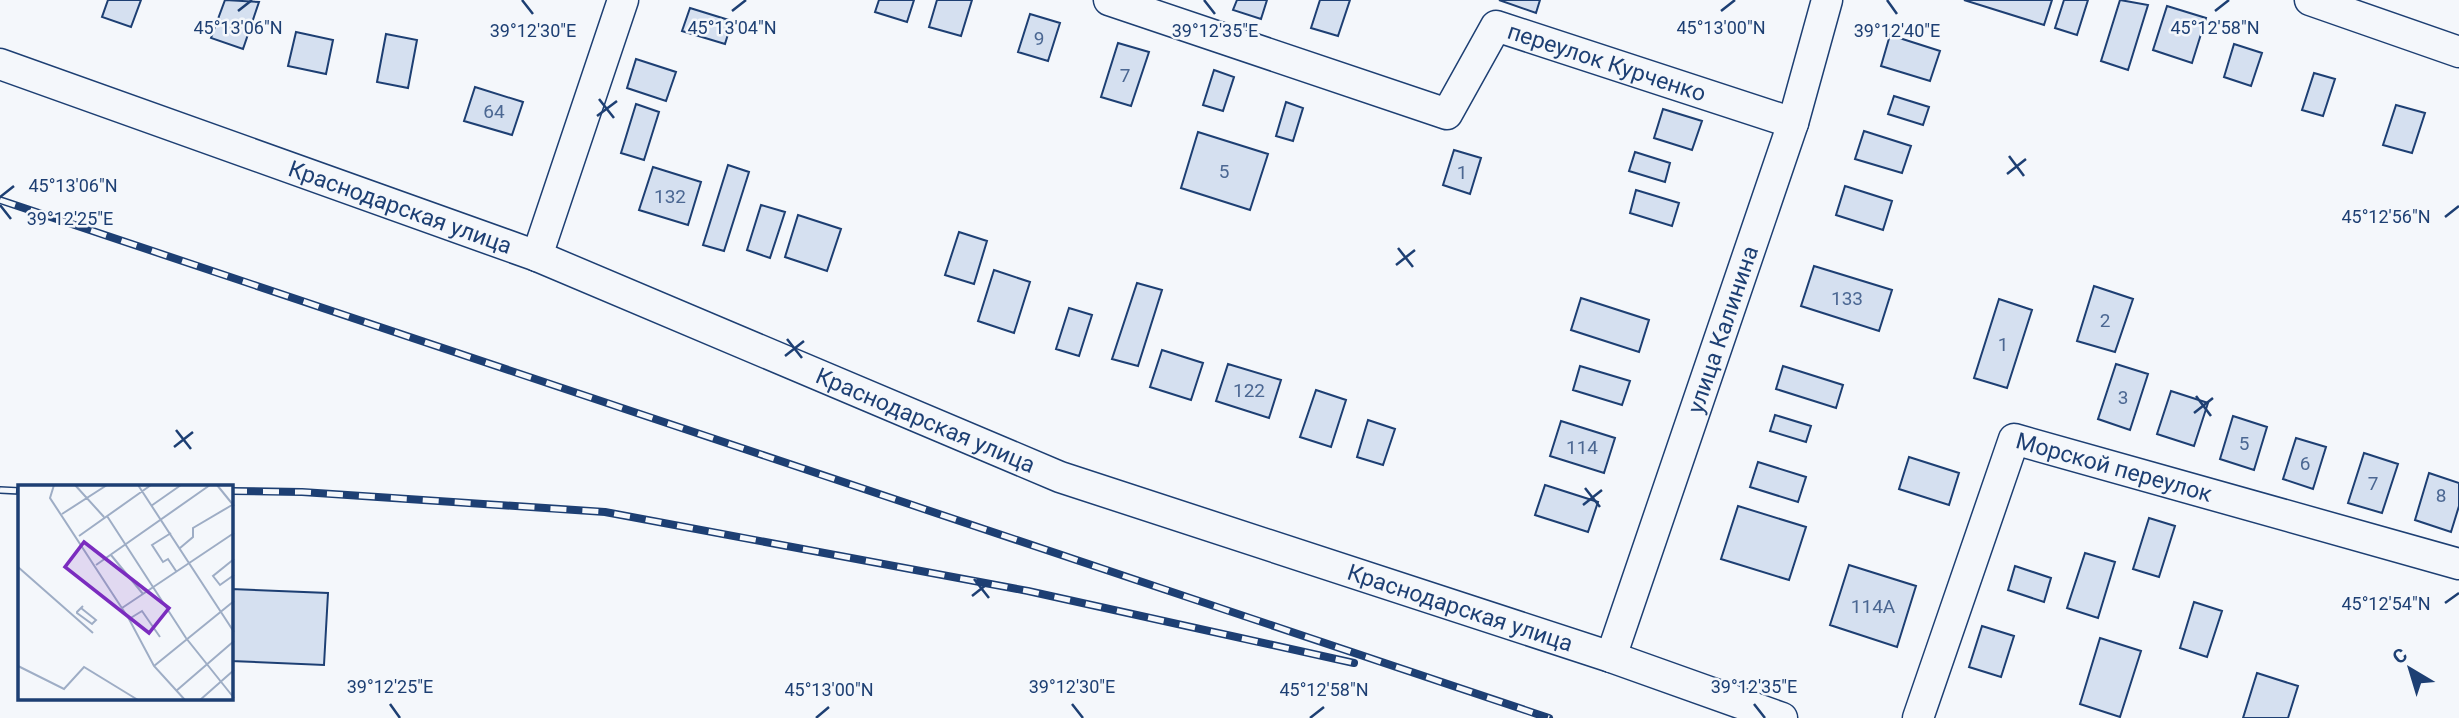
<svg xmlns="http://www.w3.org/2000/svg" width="2459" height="718" viewBox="0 0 2459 718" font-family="Roboto,sans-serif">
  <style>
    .building { fill: #d5e0f0; stroke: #1d3f73; stroke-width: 2 }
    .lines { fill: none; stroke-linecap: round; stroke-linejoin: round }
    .minor-casing { stroke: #1d3f73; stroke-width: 33 }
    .minor { stroke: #f4f7fb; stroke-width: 30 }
    .rail-casing { stroke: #1d3f73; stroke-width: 8 }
    .rail { stroke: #f4f7fb; stroke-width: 5; stroke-dasharray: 16; stroke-linecap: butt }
    .ticks { fill: none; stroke: #1d3f73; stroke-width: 2.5 }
    .labels { text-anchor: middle; stroke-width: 5; stroke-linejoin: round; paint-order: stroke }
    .number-label { font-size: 19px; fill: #4b6792 }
    .street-label { font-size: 23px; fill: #1d3f73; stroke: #f4f7fb }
    .inset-road { fill: none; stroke: #9eadc5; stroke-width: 2 }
    .view { fill: #7b2cbf; fill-opacity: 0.15; stroke: #7b2cbf; stroke-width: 3.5 }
    .inset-edge { fill: none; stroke: #1d3f73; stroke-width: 3.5 }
    .ticks-label { font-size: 18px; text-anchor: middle; fill: #1d3f73; stroke: #f4f7fb; stroke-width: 5; stroke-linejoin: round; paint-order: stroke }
  </style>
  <rect width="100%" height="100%" fill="#f4f7fb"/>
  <!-- building -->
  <path class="building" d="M108,0H141L131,27L102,17Z
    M225,0L259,2L243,49L211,38Z
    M879,0H914L907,22L875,12Z
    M937,0H972L961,36L929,27Z
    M1237,0H1267L1261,19L1233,10Z
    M1320,0H1350L1338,36L1311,28Z
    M1499,0H1540L1536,13Z
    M1964,0H2052L2044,25Z
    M2064,0H2088L2077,35L2055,28Z
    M2120,0L2148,5L2128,70L2101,61Z
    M2167,6L2206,18L2192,63L2153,50Z
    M690,8L732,21L725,44L682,31Z
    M1030,14L1060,23L1048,61L1018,52Z
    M296,32L333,40L326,74L288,66Z
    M386,34L417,40L408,88L377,82Z
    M1890,35L1940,51L1930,81L1881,66Z
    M1118,43L1149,52L1131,106L1101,97Z
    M2234,44L2262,53L2251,86L2224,77Z
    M636,59L676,72L666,101L627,88Z
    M1214,70L1234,77L1223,111L1203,105Z
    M2314,73L2335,79L2323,116L2302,110Z
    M475,87L523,102L512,135L464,121Z
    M1894,96L1929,107L1923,125L1888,114Z
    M1286,102L1303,108L1293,141L1276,136Z
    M636,104L659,112L644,160L621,153Z
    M2396,105L2425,113L2412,153L2383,145Z
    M1663,109L1702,121L1692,150L1654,138Z
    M1864,131L1911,146L1902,173L1855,159Z
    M1198,132L1268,154L1250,210L1181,188Z
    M1454,150L1481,158L1470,194L1443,185Z
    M1635,152L1670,163L1665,182L1629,171Z
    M728,165L749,172L724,251L703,245Z
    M653,167L701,182L688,225L639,210Z
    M1845,186L1892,201L1883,230L1836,215Z
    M1636,190L1679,203L1672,226L1630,213Z
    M761,205L785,212L770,258L747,250Z
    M798,215L841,229L827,271L785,257Z
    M959,232L987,241L974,284L945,275Z
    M1814,266L1892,290L1879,331L1801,306Z
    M994,270L1030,282L1014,333L978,321Z
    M1137,283L1162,290L1138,366L1112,359Z
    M2094,286L2133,299L2115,352L2077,341Z
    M1581,298L1649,320L1639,352L1571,330Z
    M1999,299L2032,310L2007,388L1974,378Z
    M1069,308L1092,315L1079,356L1056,349Z
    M1162,350L1203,363L1191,400L1150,387Z
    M1228,364L1281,380L1269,418L1216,401Z
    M2116,364L2148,374L2130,430L2098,419Z
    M1580,366L1630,381L1622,405L1573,390Z
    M1783,366L1843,385L1836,408L1776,389Z
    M1316,390L1346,400L1331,447L1300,437Z
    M2171,391L2208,403L2194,446L2157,434Z
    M1775,415L1811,426L1806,442L1770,431Z
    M2233,416L2267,427L2254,470L2220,459Z
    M1368,420L1395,429L1383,465L1357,457Z
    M1561,421L1615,438L1604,473L1550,456Z
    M2296,438L2326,447L2313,489L2283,479Z
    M2364,453L2398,464L2382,513L2348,503Z
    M1909,457L1959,473L1949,505L1899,489Z
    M1758,462L1806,477L1798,502L1750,487Z
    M2429,473L2459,483V506L2451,532L2415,520Z
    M1545,485L1598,502L1588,532L1535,515Z
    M1738,506L1806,527L1789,580L1721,559Z
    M2149,518L2175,526L2159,577L2133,569Z
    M2085,553L2115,562L2098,618L2067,608Z
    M1849,565L1916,586L1897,647L1830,625Z
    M2015,566L2051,578L2044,602L2008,590Z
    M231,589L328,593L324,665L231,661Z
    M2194,602L2222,611L2207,657L2180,648Z
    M1982,626L2014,636L2001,677L1969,667Z
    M2100,638L2141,651L2120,717L2080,704Z
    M2257,673L2298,686L2288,718H2243Z"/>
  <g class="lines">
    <defs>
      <g id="minor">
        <path id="s1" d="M1109,0L1447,114L1496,26L1793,123"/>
        <path d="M2310,0L2459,52"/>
        <path id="s2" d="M0,64L537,256L1060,477L1611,657L1782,718"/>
        <path d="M537,256L623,0"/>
        <path id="s3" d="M1611,657L1793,123L1827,0"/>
        <path id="s4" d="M1918,718L2014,439L2459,564"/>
      </g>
    </defs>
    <!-- minor casing -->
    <use href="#minor" class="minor-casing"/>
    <!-- minor -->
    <use href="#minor" class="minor"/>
    <defs>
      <path id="rail" d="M0,200L1549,718
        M0,490L19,491
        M231,491L302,492L605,512L1028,591L1354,663"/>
    </defs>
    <!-- rail casing -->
    <use href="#rail" class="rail-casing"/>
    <!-- rail -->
    <use href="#rail" class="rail"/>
  </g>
  <!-- ticks -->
  <path class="ticks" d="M522,0L533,14M1204,0L1215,14M1887,0L1897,14M238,11L252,0M732,11L746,0M1721,11L1735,0M2215,11L2229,0M599,99L614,118M597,116L617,101M2009,156L2024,176M2007,174L2026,159M0,197L14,186M0,205L11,219M2445,217L2459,206M1398,248L1413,267M1396,265L1415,250M787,339L802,358M785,356L804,341M2196,396L2211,416M2194,413L2213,398M176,430L191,449M174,447L193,432M1585,488L1600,507M1583,505L1602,490M974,579L989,598M972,596L991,581M2445,603L2459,593M390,704L400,718M1072,704L1083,718M1754,704L1765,718M816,718L829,707M1310,718L1324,707"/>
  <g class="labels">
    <!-- number labels -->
    <g class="number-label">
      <text x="1039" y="45">9</text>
      <text x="1125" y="82">7</text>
      <text x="494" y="118">64</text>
      <text x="1224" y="178">5</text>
      <text x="1462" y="179">1</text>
      <text x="670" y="203">132</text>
      <text x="1847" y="305">133</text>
      <text x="2105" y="327">2</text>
      <text x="2003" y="351">1</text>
      <text x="1249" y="397">122</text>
      <text x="2123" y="404">3</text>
      <text x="2244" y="450">5</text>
      <text x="1582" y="454">114</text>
      <text x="2305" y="470">6</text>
      <text x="2373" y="490">7</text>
      <text x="2441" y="502">8</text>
      <text x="1873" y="613">114А</text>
    </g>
    <!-- street labels -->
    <g class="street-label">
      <text dy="8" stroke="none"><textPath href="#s1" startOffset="574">переулок Курченко</textPath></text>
      <text dy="8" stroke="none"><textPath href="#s2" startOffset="425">Краснодарская улица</textPath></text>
      <text dy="8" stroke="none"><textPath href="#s3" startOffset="346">улица Калинина</textPath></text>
      <text dy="8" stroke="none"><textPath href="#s2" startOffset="992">Краснодарская улица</textPath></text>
      <text dy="8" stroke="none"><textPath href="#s4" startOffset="399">Морской переулок</textPath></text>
      <text dy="8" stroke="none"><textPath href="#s2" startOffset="1559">Краснодарская улица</textPath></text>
    </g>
  </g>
  <!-- overview -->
  <g transform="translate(18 485)">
    <rect width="215" height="215" fill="#f4f7fb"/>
    <path class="inset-road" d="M36,0L32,13L111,134L136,181L167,215M57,0L86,32M120,0L216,147M199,0L216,21M133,21L163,0M44,29L89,0M89,31L168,153L216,213M153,48L134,60L145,77L150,74L158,86M61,51L133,0M162,63L175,52V43L214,20M93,70L125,109M216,74L195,91L202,100L216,90M78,80L192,0M0,82L75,148M63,123L78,135L74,139L59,128V127L65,121M104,123L216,48M111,134L124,126L142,152M0,181L46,204L66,182L120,215M136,181L216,116M158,206L216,156M182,215L216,185"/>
    <path class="view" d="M66,57L151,123L131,148L47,82Z"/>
    <rect width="215" height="215" class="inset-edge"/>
  </g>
  <g class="ticks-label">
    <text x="238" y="34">45°13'06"N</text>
    <text x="732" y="34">45°13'04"N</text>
    <text x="1721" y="34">45°13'00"N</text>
    <text x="2215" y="34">45°12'58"N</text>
    <text x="1215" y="37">39°12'35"E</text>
    <text x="1897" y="37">39°12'40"E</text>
    <text x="533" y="37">39°12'30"E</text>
    <text x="73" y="192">45°13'06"N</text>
    <text x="2386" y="223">45°12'56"N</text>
    <text x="70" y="225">39°12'25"E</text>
    <text x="2386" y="610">45°12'54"N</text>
    <text x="390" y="693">39°12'25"E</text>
    <text x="1072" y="693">39°12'30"E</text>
    <text x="1754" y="693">39°12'35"E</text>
    <text x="829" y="696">45°13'00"N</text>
    <text x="1324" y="696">45°12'58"N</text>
  </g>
  <!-- north arrow -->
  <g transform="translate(2410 669) rotate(322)" stroke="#f4f7fb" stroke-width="5" paint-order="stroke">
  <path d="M0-5L12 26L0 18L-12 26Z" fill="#1d3f73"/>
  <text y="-10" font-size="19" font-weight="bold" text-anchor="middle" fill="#1d3f73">С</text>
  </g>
</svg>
